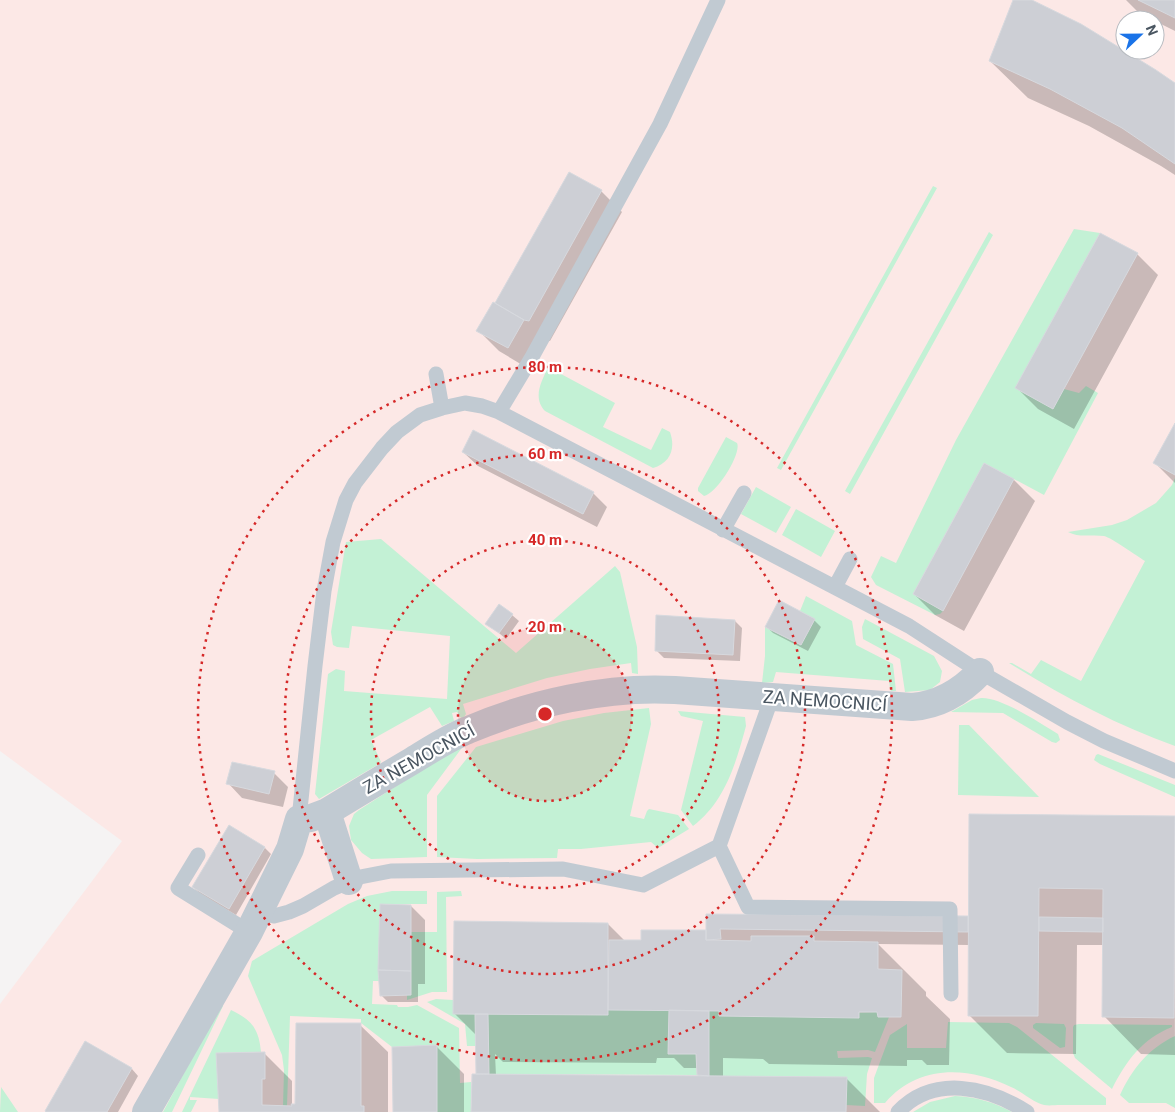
<svg xmlns="http://www.w3.org/2000/svg" width="1175" height="1112" viewBox="0 0 1175 1112" font-family="Roboto,sans-serif">
  <style>
    .medical { fill: #fce8e6; fill-rule: evenodd }
    .green { fill: #c3f1d5 }
    .shadow { fill: #0003; fill-rule: evenodd }
    .building { fill: #cdcfd5; stroke: #d7d9de }
    .lines { fill: none; stroke-linecap: round; stroke-linejoin: round }
    .lane { stroke: #c1cad2; stroke-width: 15 }
    .street { stroke: #c1cad2; stroke-width: 28 }
    .ring { fill: none; stroke: #d62828; stroke-width: 2.5; stroke-dasharray: 2.5 5 }
    .labels { text-anchor: middle; stroke-width: 4.5; stroke-linejoin: round; paint-order: stroke }
    .street-label { font-size: 18px; fill: #4a5661; stroke: #fff }
    .centre { fill: #d62828; stroke: #fff; stroke-width: 2.5 }
    .ring-label { font-size: 15px; text-anchor: middle; font-weight: bold; fill: #d62828; stroke: #fff; stroke-width: 4.5; stroke-linejoin: round; paint-order: stroke }
  </style>
  <rect width="100%" height="100%" fill="#f5f3f3"/>
  <!-- medical -->
  <path class="medical" d="M0,0H1175V1112H0V1004L122,841L0,751ZM1125,20H1155V50H1125Z"/>
  <!-- green -->
  <path class="green" d="M933,186L937,188L781,470L777,468Z
    M1074,229L1100,233L1016,388L1064,389L1079,393L1086,386L1098,393L1044,495L984,463L913,594L943,611L940,614L935,615L876,585L871,577L881,556L896,563L956,440Z
    M989,232L993,235L850,494L845,491Z
    M548,367L615,403L603,427L651,450L662,428L670,432C676,449 670,463 653,468L545,411C532,397 542,381 548,367Z
    M726,437L737,443C742,453 717,494 704,496L698,491V488Z
    M1175,478V746C1118,726 1060,695 1009,663H1012L1031,674L1041,660L1081,681L1145,561C1137,556 1112,538 1104,536C1092,534 1079,538 1068,532L1112,525L1127,520L1156,503L1172,485Z
    M756,487L791,507L776,533L741,514Z
    M796,509L835,531L821,557L782,535Z
    M381,539L516,653L615,566L620,572L637,647L638,674L632,673L631,663L590,669L547,678L463,704L466,714L464,717L461,718L457,712L452,713L454,721L442,726L430,707L371,740L381,762L379,764L319,799L315,794L328,674L336,669L345,671L344,691L447,699L450,636L352,626L349,648L337,647L333,645L331,632L346,542Z
    M806,596L852,621L856,645L893,664L896,691H891L890,688L889,681L776,672L773,682L762,683L765,656V627L801,645L815,619L800,611Z
    M865,619L934,656L942,671L940,682L930,690L905,692L900,659L863,639L862,627Z
    M981,698C1001,697 1040,723 1058,734L1060,740L1056,743L1052,742L1003,713L951,712L972,700Z
    M649,708L651,724L630,816L644,819L647,811L649,809L678,815L689,829L658,848L651,842L581,849H558L557,858L477,859L437,857V796L476,747L563,721L604,713Z
    M678,711L745,717L746,726C736,763 725,802 693,826L681,810L703,721L681,716Z
    M959,725H969L1039,797L958,795Z
    M464,745L427,795V857L371,859L362,853L351,840L349,826L354,814L359,810L429,765Z
    M1098,754L1175,785V924V797L1100,764L1094,760L1096,755Z
    M392,891H427V904H380L379,981H373L372,1004L397,1005L398,1007H408L417,1005L459,1028L460,1083L471,1082V1112H437V1046L392,1047L361,1023V1019L290,1016L287,1106H283L284,1070L282,1055L248,976L252,961L348,904L367,896Z
    M461,891L462,896L446,897L447,992H432L407,1000V995H411V932H437V892Z
    M436,999L453,1000L475,1014L476,1046H467L465,1024L427,1002Z
    M221,1004L223,1006L172,1112H163Z
    M231,1010C252,1020 259,1029 261,1052L217,1053L219,1099L190,1097V1100H197L191,1112H182Z
    M608,1010H669L668,1054H696L697,1075L489,1074L488,1014L608,1015Z
    M709,1011H719V1016L877,1012L878,1017H889L875,1052L868,1050L837,1051L838,1058L868,1057L872,1058L867,1074L865,1106L846,1105V1077L709,1076Z
    M948,1022L1009,1023L1017,1027L1106,1098V1105C1090,1105 1075,1105 1060,1105C1055,1105 1049,1106 1044,1105C1034,1103 1021,1091 1011,1087C968,1066 918,1064 885,1103H874V1078L890,1035L907,1024V1048H946Z
    M1036,1023L1064,1024L1066,1028L1065,1047L1060,1048L1033,1028V1025Z
    M1079,1024L1172,1025V1027C1142,1039 1126,1061 1112,1089L1075,1058L1073,1053V1027L1074,1025Z
    M1175,1036V1108L1166,1103H1129L1120,1095C1132,1069 1149,1048 1175,1036Z
    M1,1087L18,1112H0Z
    M955,1096C976,1097 994,1102 1012,1112H913L930,1102Z"/>
  <!-- shadow -->
  <path class="shadow" d="M1014,0H1029L1175,85V175L1161,166L1089,126L1028,98L990,61Z
    M1126,0H1175V31L1139,13Z
    M570,174L601,191L622,212L550,341L545,340L529,369L499,351L478,330L496,305Z
    M1137,254L1158,275L1074,429L1038,409L1017,388Z
    M1175,426V483L1155,463Z
    M463,452L593,493L607,507L597,527L478,466Z
    M984,465L1014,480L1035,501L964,631L935,615L914,594Z
    M512,615L519,621L506,639L487,623Z
    M814,620L821,627L808,651L773,633L766,626Z
    M735,621L742,628L740,661L664,658L657,651Z
    M274,773L288,787L283,807L242,798L228,783Z
    M1174,817L1175,1055L1141,1054L1104,1016V945H1077L1076,1054L1007,1053L969,1015V945L878,944L926,992V996L950,1019L949,1065H927L922,1060H907V1066L769,1064L763,1059L723,1058V1077L846,1078L880,1112H473L480,1075L478,1073L477,1036L454,1013L608,924L625,941H642L707,931V916L968,918L969,920ZM495,1054L503,1062L656,1063L657,1058H674L684,1068H698V1075L700,1077L496,1076Z
    M265,848L271,854L236,915L200,894L193,887Z
    M411,906L425,920V984H418V1002H388L381,995Z
    M360,1025L388,1052V1112H220L265,1054L292,1081V1106H296Z
    M86,1042L132,1069L138,1076L118,1112H47Z
    M437,1047L464,1074V1112H394Z"/>
  <!-- building -->
  <path class="building" d="M1013,0H1032L1081,24L1156,70L1175,83V164L1122,128L1050,89L989,61Z
    M1138,0H1175V18Z
    M569,172L602,190L529,321L524,320L495,303Z
    M1100,233L1138,253L1053,409L1015,388Z
    M493,302L524,320L508,348L476,331Z
    M1175,423V475L1153,463Z
    M473,430L594,492L583,514L462,452Z
    M984,463L1014,479L943,611L913,594Z
    M779,600L815,619L801,645L765,627Z
    M499,604L513,614L499,633L485,624Z
    M656,615L735,620L733,655L655,651Z
    M232,762L275,771L269,794L226,784Z
    M969,814L1175,816L1174,1018L1102,1017L1103,889L1039,888L1038,1016H968Z
    M229,825L265,847L229,909L192,887Z
    M380,904L411,905V971L378,970Z
    M706,914L968,916V932L720,929L721,939L706,940Z
    M1039,917L1103,918V932L1039,931Z
    M454,921L608,923V1015L453,1014Z
    M641,930H706V940L751,941V936H814V941L878,942V969L902,970L901,1017H878L877,1012H859V1018L719,1016V1011L608,1010L609,940H641Z
    M378,970L411,971V995L380,996Z
    M669,1010L709,1011V1076L697,1075L696,1054H668Z
    M475,1014H488L489,1074H476Z
    M296,1023H361V1106H364V1112H219L216,1053L265,1052V1079H262V1105L292,1106L291,1104H295Z
    M85,1041L132,1068L107,1112H46L45,1111Z
    M437,1045V1112H393L392,1047Z
    M472,1074L847,1077L846,1112H471Z"/>
  <g class="lines">
    <!-- lane -->
    <path class="lane" d="M436,374L442,408
      M499,412L532,357L660,124L718,0
      M723,530L744,493
      M835,587L850,559
      M299,819L315,666L324,591L333,542L346,500L355,483L382,448L397,432L420,415L442,408L465,403L482,406L499,412L909,626L980,672L1067,722L1104,741L1175,771
      M719,846L748,907L950,909L951,994
      M198,855L178,888L249,932
      M258,912L274,916L289,912L303,906L334,888L360,877L391,871L563,869L643,885L719,846L772,697
      M898,1112C934,1074 988,1087 1027,1112"/>
    <!-- street -->
    <path class="street" d="M327,812L349,881
      M146,1112L249,932L290,849L299,819L311,818L327,812C355,795 383,778 412,761C430,750 448,738 468,730C531,703 607,686 675,690L912,707C940,705 961,692 980,672"/>
  </g>
  <!-- distance rings -->
  <circle cx="545" cy="714" r="87" fill="#d62828" fill-opacity=".12"/>
  <g class="ring">
    <circle cx="545" cy="714" r="87"/>
    <circle cx="545" cy="714" r="174"/>
    <circle cx="545" cy="714" r="260"/>
    <circle cx="545" cy="714" r="347"/>
  </g>
  <g class="labels">
    <!-- street labels -->
    <g class="street-label">
      <text transform="translate(825 701) rotate(4)" y="6">ZA NEMOCNICÍ</text>
      <text transform="translate(419 759) rotate(-29)" y="6">ZA NEMOCNICÍ</text>
    </g>
  </g>
  <circle cx="545" cy="714" r="8" class="centre"/>
  <g class="ring-label">
    <text x="545" y="372">80 m</text>
    <text x="545" y="459">60 m</text>
    <text x="545" y="545">40 m</text>
    <text x="545" y="632">20 m</text>
  </g>
  <!-- north arrow -->
  <g transform="translate(1140 35) rotate(68)"><circle r="24" fill="#ffffff" stroke="#b7bbc0"/>
  <path d="M0-4L9 19L0 12L-9 19Z" fill="#1a73e8"/>
  <text y="-8" font-size="14" font-weight="bold" text-anchor="middle" fill="#4a5661">N</text>
  </g>
</svg>
